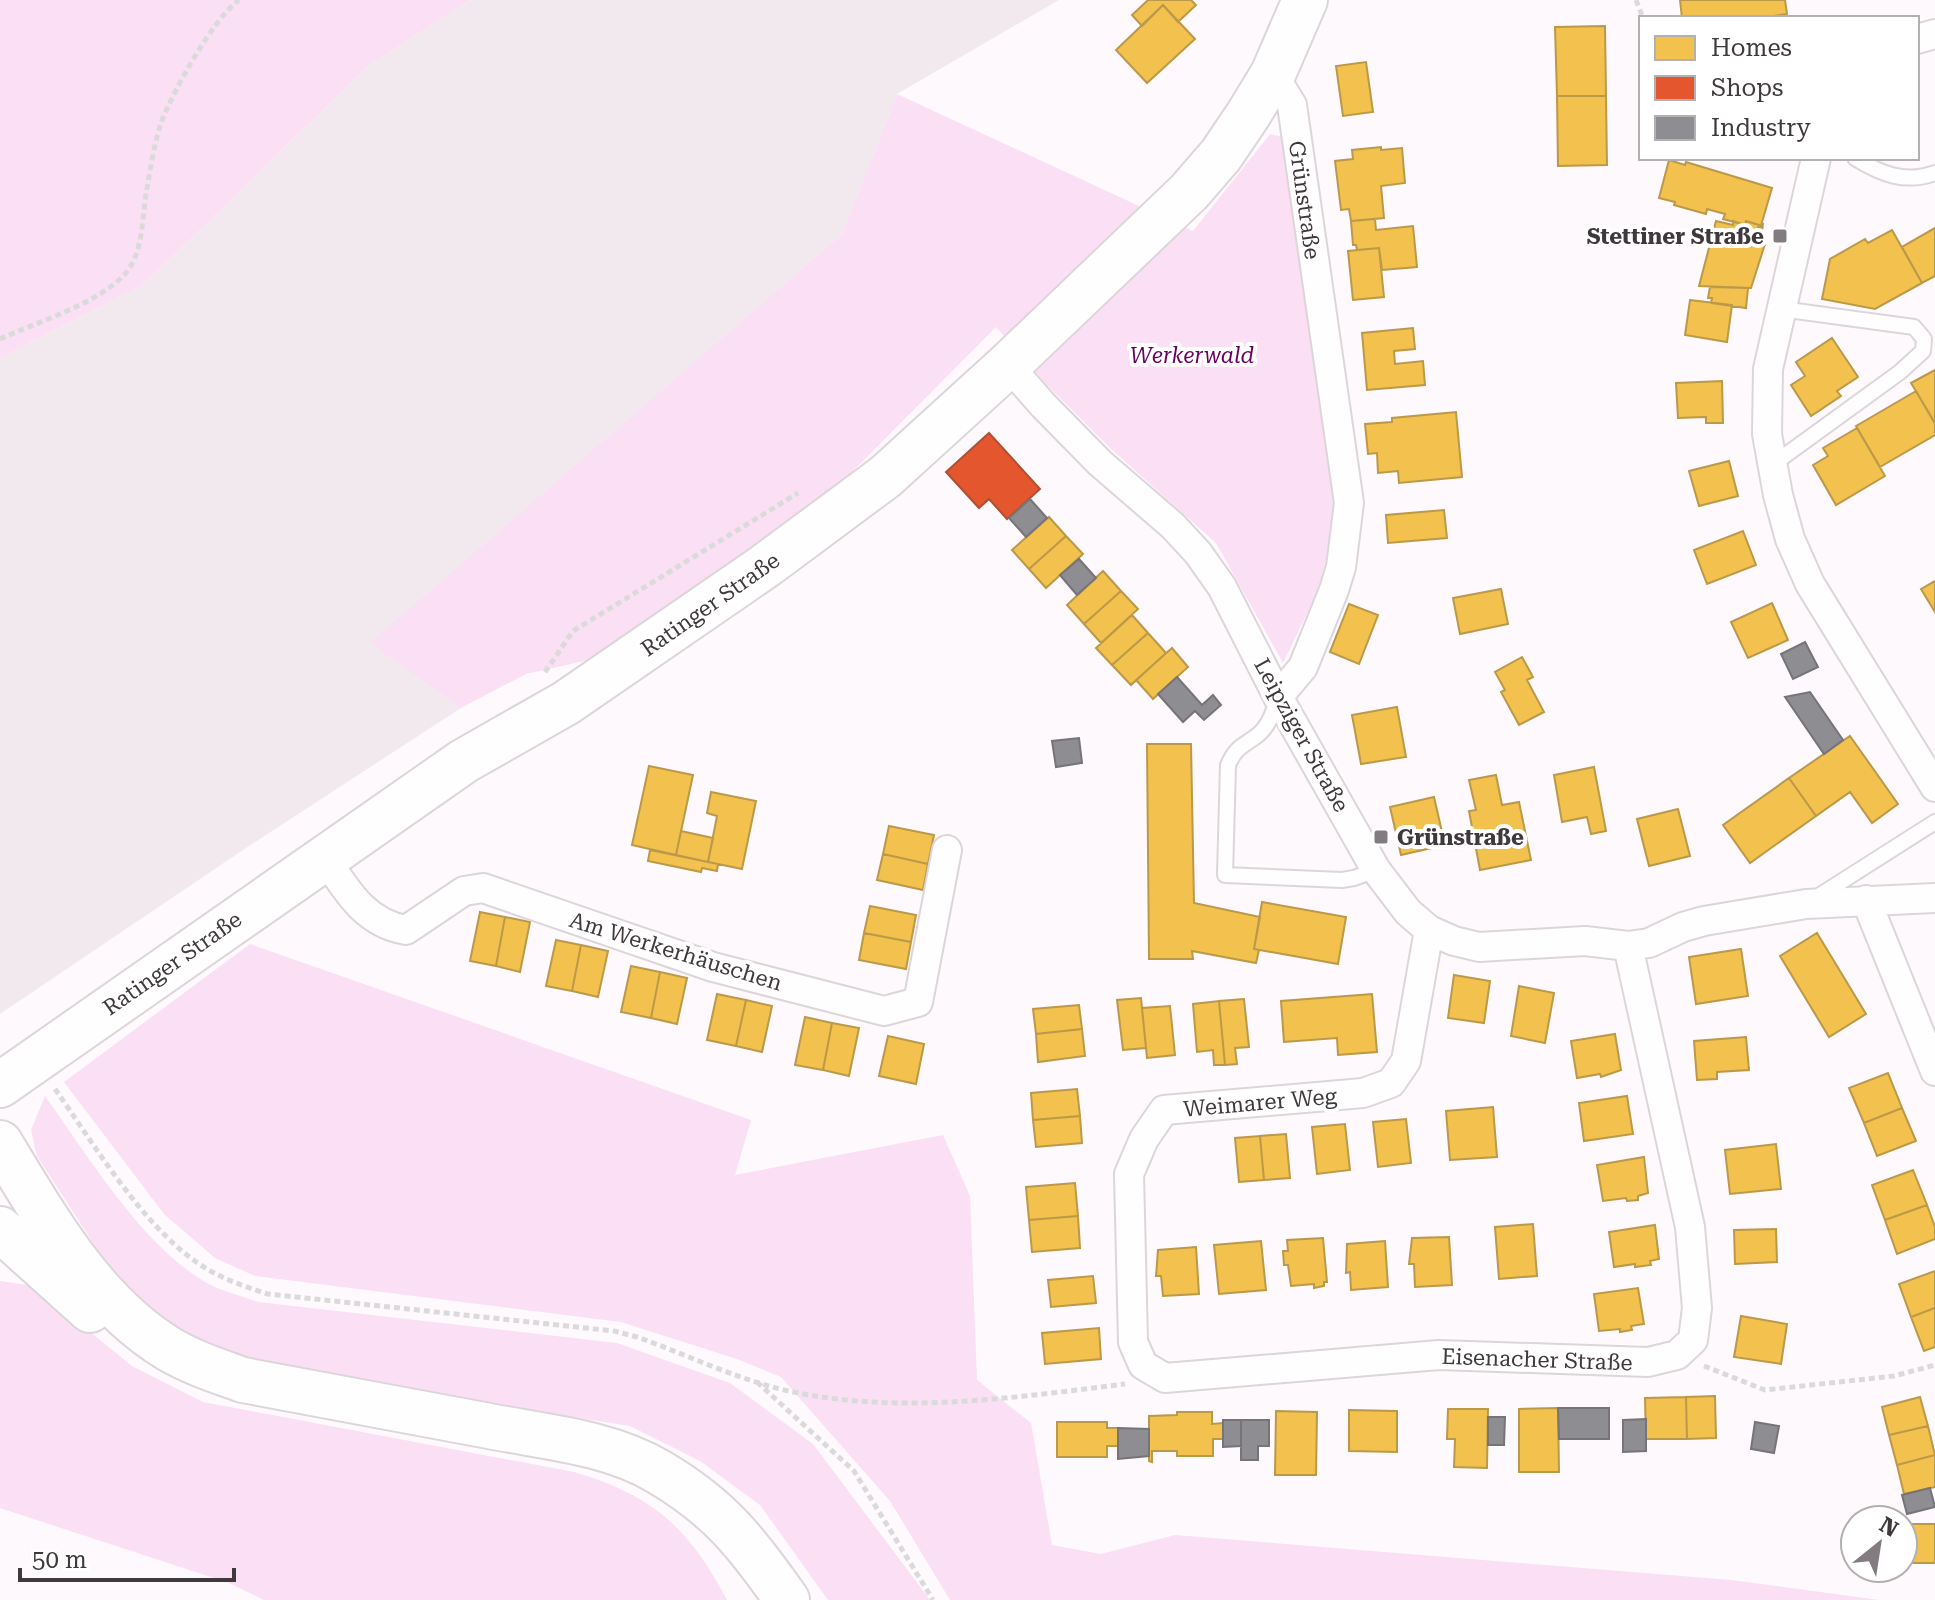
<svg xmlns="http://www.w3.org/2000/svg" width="1935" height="1600" viewBox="0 0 1935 1600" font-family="'Roboto Serif',serif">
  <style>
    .built { fill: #f2e9ef }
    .green { fill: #fbdff4 }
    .homes { fill: #f2c14e; stroke: #bc9849; stroke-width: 2 }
    .shops { fill: #e4572e; stroke: #b24e32; stroke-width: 2 }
    .industry { fill: #8d8d92; stroke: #767478; stroke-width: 2 }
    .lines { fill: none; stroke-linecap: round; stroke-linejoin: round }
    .lane-casing { stroke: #dcd6da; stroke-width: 18 }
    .street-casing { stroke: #dcd6da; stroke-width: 32 }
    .primary-casing { stroke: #dcd6da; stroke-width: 48 }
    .highway-casing { stroke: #dcd6da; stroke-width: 48 }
    .path { stroke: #dbdadb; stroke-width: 5; stroke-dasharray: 6 4; stroke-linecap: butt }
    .lane { stroke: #fffeff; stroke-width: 14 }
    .street { stroke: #fffeff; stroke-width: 28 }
    .primary { stroke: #fffeff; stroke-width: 44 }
    .highway { stroke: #fffeff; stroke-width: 44 }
    .poi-dot { fill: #827c80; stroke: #fff; stroke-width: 3 }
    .labels { text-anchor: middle; stroke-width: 8; stroke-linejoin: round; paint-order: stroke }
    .street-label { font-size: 22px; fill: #3f393d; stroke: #fff }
    .poi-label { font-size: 22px; font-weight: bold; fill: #3f393d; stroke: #fff; text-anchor: end }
    .park-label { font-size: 22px; font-style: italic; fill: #68005d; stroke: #fff }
  </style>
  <rect width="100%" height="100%" fill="#fef9fc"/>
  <!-- built -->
  <path class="built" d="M470,0H1059L897,94L842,234L371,643L461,708L243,850L0,1014V358L144,284L367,67Z"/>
  <!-- green -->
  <path class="green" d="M0,0H470L367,67L144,284L0,358Z
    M897,94L1193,231L1270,134L1287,138L1339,514L1316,595L1283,663L1216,543L1111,449L1045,383L996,327L812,512L593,659L526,674L461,708L370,643L842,234Z
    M250,944L751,1120L735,1175L943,1135L970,1196L977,1380L1031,1423L1052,1545L1101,1554L1175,1535L1731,1580L1879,1600H950L890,1501L781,1377L737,1359L621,1322L255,1276L215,1258L164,1214L64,1082Z
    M45,1096C89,1157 148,1256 217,1288C230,1293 245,1297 258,1302L617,1343L730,1383L813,1444L930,1600H828L760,1505L700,1461L630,1426L250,1367L180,1337L117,1280L37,1156L31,1130Z
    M0,1281L34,1286L132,1366L203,1402L574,1472C653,1495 689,1528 727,1600H264L229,1583L0,1508Z"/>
  <!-- homes -->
  <path class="homes" d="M1148,0H1191L1196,5L1178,22L1163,5L1142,26L1132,15Z
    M1680,0H1785L1787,14L1760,18H1682Z
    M1163,5L1195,39L1147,83L1116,50Z
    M1605,26L1606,96H1557L1555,27Z
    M1366,62L1373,112L1343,116L1336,66Z
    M1557,96H1606L1607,165L1558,166Z
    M1381,147V150L1402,148L1405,183L1381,186L1384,218L1351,221L1349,209L1341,210L1335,161L1353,159L1352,150Z
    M1669,160L1685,165L1686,162L1772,188L1760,229L1758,228L1759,225L1746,221L1745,225L1723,219L1725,214L1707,209L1706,214L1674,205L1675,202L1659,198Z
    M1375,219L1376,230L1413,226L1417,267L1382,270L1379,248L1357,250L1356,245H1353L1351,221Z
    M1716,221L1733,225V221L1745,225L1746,221L1759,225L1758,228L1760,229L1763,223L1761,242L1765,244L1751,288L1699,286Z
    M1935,228V276L1922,283L1902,247Z
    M1892,230L1922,283L1875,309L1822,299L1830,259L1865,239L1868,243Z
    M1379,248L1384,297L1353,300L1348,251Z
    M1710,287L1748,288L1746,308L1711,303L1712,298H1708Z
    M1690,300L1732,305L1727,342L1685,335Z
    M1413,328L1415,349L1394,351L1395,364L1423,361L1425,385L1367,390L1362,333Z
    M1832,338L1858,377L1837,391L1841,396L1811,416L1791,385L1805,376L1796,362Z
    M1935,370V423L1911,383Z
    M1722,381L1723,423H1706V417L1678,418L1676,383Z
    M1916,391L1935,424V435L1880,467L1856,426Z
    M1456,412L1462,477L1399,483L1398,471L1378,473L1377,453L1368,454L1365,424L1392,422V418Z
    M1857,428L1885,476L1836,505L1813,465L1828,456L1823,448Z
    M1729,461L1738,496L1699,506L1689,471Z
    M1444,510L1447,538L1388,543L1386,515Z
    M1049,517L1066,536L1029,569L1012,550Z
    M1743,531L1756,565L1707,584L1694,550Z
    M1066,536L1083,554L1046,588L1029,569Z
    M1103,571L1121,591L1084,624L1067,605Z
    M1935,581V612L1921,589Z
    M1501,589L1508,624L1460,634L1453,598Z
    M1121,591L1138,609L1101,643L1084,624Z
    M1772,603L1788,640L1748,658L1731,622Z
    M1349,604L1378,615L1359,664L1330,652Z
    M1132,615L1148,633L1112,665L1096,648Z
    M1148,633L1166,653L1131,685L1112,665Z
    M1172,648L1188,667L1153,699L1136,680Z
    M1522,657L1533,677L1527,680L1544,712L1519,725L1501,692L1505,690L1495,672Z
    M1397,707L1406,757L1361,764L1352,715Z
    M1850,736L1898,804L1872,823L1850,792L1816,816L1789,778Z
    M1147,744H1191L1194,903L1260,917L1254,949L1259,950L1256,963L1192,951L1193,959H1149Z
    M649,766L693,775L676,855L632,845Z
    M1594,767L1606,831L1591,834L1587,817L1562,822L1554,775Z
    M1496,775L1502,805L1519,802L1531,860L1480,870L1469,811L1476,810L1469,780Z
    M1789,778L1816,816L1750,863L1723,825Z
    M711,792L756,801L742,869L708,862L717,816L707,813Z
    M1434,797L1445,845L1401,855L1390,807Z
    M1678,809L1690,856L1649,866L1637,819Z
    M889,826L934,835L928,864L883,854Z
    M681,831L713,838L708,862L676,855Z
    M650,850L718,864L717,871L702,868L701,872L648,861Z
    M883,854L928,864L923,890L877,880Z
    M1262,902L1346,917L1338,964L1254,949Z
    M870,906L916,915L911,942L864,933Z
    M480,912L505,917L496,966L470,961Z
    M505,917L530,922L520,972L496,966Z
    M864,933L911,942L906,969L859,960Z
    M1817,933L1866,1014L1829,1037L1780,956Z
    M556,940L581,945L572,991L546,986Z
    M581,945L608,951L598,997L572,991Z
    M1741,949L1748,996L1696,1004L1689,957Z
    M631,966L660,972L651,1018L621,1012Z
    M660,972L687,978L677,1024L651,1018Z
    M1454,975L1490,981L1484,1023L1448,1018Z
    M1519,986L1554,993L1545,1043L1511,1036Z
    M717,994L746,1000L736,1046L707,1040Z
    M1372,994L1377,1052L1338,1055L1337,1038L1284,1042L1281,1001Z
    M1141,998L1146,1048L1123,1050L1117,1000Z
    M1244,999L1249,1047L1235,1048L1237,1064L1225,1065L1219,1001Z
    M746,1000L772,1006L762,1052L736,1046Z
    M1219,1001L1225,1065H1214L1213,1050L1197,1052L1193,1004Z
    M1079,1005L1082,1029L1036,1034L1033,1009Z
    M1170,1006L1175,1055L1147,1058L1142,1008Z
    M805,1017L832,1023L823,1070L795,1065Z
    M832,1023L859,1028L849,1076L823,1070Z
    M1082,1029L1085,1056L1038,1062L1036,1034Z
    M1615,1034L1621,1070L1601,1077L1600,1074L1577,1078L1571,1041Z
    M888,1036L924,1044L916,1084L879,1076Z
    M1746,1037L1749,1070L1717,1072V1079L1697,1080L1694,1041Z
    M1888,1073L1902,1108L1864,1123L1849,1088Z
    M1077,1089L1080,1116L1033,1120L1031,1093Z
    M1627,1096L1633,1134L1584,1141L1579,1103Z
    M1493,1107L1497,1157L1450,1160L1446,1111Z
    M1902,1108L1916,1141L1877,1156L1864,1123Z
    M1080,1116L1082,1143L1036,1147L1033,1120Z
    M1406,1119L1411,1163L1378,1167L1373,1122Z
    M1345,1124L1350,1170L1317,1174L1312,1127Z
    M1286,1134L1290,1178L1264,1180L1260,1136Z
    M1260,1136L1264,1180L1239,1182L1235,1138Z
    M1776,1144L1781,1189L1730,1194L1725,1150Z
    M1644,1157L1648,1193L1638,1196V1200L1627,1201L1626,1198L1603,1201L1597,1165Z
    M1913,1170L1927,1205L1885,1220L1872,1185Z
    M1075,1183L1078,1216L1029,1220L1026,1187Z
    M1927,1205L1935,1227V1239L1897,1254L1885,1220Z
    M1078,1216L1080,1248L1032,1252L1029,1220Z
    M1533,1224L1537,1276L1499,1279L1495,1227Z
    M1655,1225L1659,1259L1650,1261L1651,1265L1635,1267V1264L1614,1267L1609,1232Z
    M1776,1229L1777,1262L1735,1264L1734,1230Z
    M1449,1237L1452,1285L1415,1287L1414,1264H1409L1412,1238Z
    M1323,1238L1327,1282H1324V1286L1314,1288V1284L1291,1286L1288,1265H1284L1283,1251H1288L1287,1240Z
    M1261,1241L1266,1290L1219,1294L1214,1245Z
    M1385,1241L1388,1287L1351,1290L1350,1272L1346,1273L1347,1244Z
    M1196,1247L1199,1294L1163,1296L1161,1276H1156L1158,1250Z
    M1935,1271V1308L1911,1317L1899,1284Z
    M1093,1276L1096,1303L1051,1307L1048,1280Z
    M1638,1288L1644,1324L1631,1326L1632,1330L1620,1332V1329L1599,1331L1594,1294Z
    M1935,1308V1347L1924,1351L1911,1317Z
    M1741,1316L1787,1324L1781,1364L1734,1357Z
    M1099,1328L1101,1359L1045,1364L1042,1333Z
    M1715,1396L1716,1438L1687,1439L1686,1397Z
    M1686,1397L1687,1439H1646L1645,1398Z
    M1920,1397L1928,1426L1889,1435L1882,1407Z
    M1558,1408L1559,1472H1519V1409Z
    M1448,1409H1488L1487,1468L1454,1467L1455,1439H1447Z
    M1349,1410L1397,1411V1452L1349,1451Z
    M1276,1411L1317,1412L1316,1475H1275Z
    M1177,1412H1212V1424L1223,1423V1439H1213V1456H1177V1451H1152V1462L1149,1461V1416L1177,1415Z
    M1057,1422H1107V1428H1118V1446H1107V1457H1057Z
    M1928,1426L1935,1455L1897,1465L1889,1435Z
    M1935,1455V1487L1904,1494L1897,1465Z
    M1910,1524H1935V1563H1911Z"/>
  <!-- shops -->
  <path class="shops" d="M989,433L1040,489L1007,519L989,499L979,508L946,472Z"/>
  <!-- industry -->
  <path class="industry" d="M1030,499L1047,518L1026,537L1009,518Z
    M1079,559L1096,578L1077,595L1060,575Z
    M1805,642L1818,667L1793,679L1781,654Z
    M1177,677L1202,705L1213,695L1221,705L1204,720L1195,711L1183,722L1158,694Z
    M1810,692L1843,740L1824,754L1785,697Z
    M1079,738L1082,763L1056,767L1052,741Z
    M1558,1408H1609V1439H1559Z
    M1488,1417H1505L1504,1445H1488Z
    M1646,1419V1451L1623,1452V1420Z
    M1223,1420H1241V1446L1223,1447Z
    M1241,1420H1269V1446H1258V1460H1241Z
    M1755,1422L1779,1426L1774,1453L1751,1449Z
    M1118,1428L1149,1429V1456L1118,1459Z
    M1930,1488L1935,1507L1907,1514L1902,1495Z"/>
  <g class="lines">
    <defs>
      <path id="lane" d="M1855,158C1881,174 1905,184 1935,173
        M1772,465L1900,372L1923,351L1924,339L1914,327L1781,309
        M1277,700C1273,713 1269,725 1259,734C1243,747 1237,745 1228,765L1225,875L1342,880L1354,878L1376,870
        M1814,899L1935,822"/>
      <path id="street" d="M1917,39L1935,34
        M1273,74L1292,105L1349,503L1341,567L1334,590L1303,667L1278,697
        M1816,158L1768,369L1767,434L1778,495L1790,539L1810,584L1935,787
        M1008,365L1043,405L1100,463L1173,526L1198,553L1222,587L1278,697L1376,870L1408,912L1429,930L1454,941L1479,947L1585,941L1628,946L1649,943L1683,927L1704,921L1806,904L1935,898
        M325,858C347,891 365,923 406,930L464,891L483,888L713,967L884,1011L918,1002L947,850
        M1866,900L1935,1071
        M1429,930L1406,1061L1391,1083L1363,1093L1164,1110L1144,1139L1129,1174L1133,1342L1143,1365L1165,1378L1439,1355L1648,1362L1677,1355L1693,1340L1697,1308L1690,1227L1628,946"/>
      <path id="primary" d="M0,1085L464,761L566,703L765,566L885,477L1008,365L1189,192L1221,155L1248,115L1273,74L1305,0"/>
      <path id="highway" d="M0,1143C46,1218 92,1302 169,1349C193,1363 218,1371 243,1380C325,1395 407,1410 489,1426C546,1437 608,1442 659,1472C720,1508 747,1543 787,1600
        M0,1229L90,1310"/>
    </defs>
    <!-- lane casing -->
    <use href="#lane" class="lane-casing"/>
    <!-- street casing -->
    <use href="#street" class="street-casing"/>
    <!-- primary casing -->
    <use href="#primary" class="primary-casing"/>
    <!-- highway casing -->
    <use href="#highway" class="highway-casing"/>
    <!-- path -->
    <path class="path" d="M1636,0L1643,18
      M0,339C37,322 97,304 124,275C143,255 142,220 146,194C150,171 154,144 161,123C173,91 213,19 239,0
      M545,672L573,631L798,493
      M55,1089C94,1144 140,1222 195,1261C217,1277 242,1286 268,1294L614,1331L637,1337C685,1354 732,1377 780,1389C893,1416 1011,1398 1125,1384
      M1704,1366L1765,1390L1894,1376L1935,1365
      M757,1382L854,1471L933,1600"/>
    <!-- lane -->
    <use href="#lane" class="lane"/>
    <!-- street -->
    <use href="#street" class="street"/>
    <!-- primary -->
    <use href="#primary" class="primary"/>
    <!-- highway -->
    <use href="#highway" class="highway"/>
  </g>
  <!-- markers -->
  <g class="poi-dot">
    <rect x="1772" y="228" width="16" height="16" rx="4"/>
    <rect x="1373" y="829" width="16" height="16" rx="4"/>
  </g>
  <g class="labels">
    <!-- street labels -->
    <g class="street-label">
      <text transform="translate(1305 200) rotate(82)" y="8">Grünstraße</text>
      <text transform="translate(710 604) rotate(-35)" y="8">Ratinger Straße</text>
      <text transform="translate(1302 735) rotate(61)" y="8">Leipziger Straße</text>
      <text transform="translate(676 951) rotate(17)" y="8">Am Werkerhäuschen</text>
      <text transform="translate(172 963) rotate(-35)" y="8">Ratinger Straße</text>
      <text transform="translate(1260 1102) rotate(-5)" y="8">Weimarer Weg</text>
      <text transform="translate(1537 1359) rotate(2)" y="8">Eisenacher Straße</text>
    </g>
    <!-- poi labels -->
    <g class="poi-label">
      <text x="1764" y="244">Stettiner Straße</text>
      <text x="1397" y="845" text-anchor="start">Grünstraße</text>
    </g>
    <!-- park labels -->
    <g class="park-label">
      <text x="1192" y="363">Werkerwald</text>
    </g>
  </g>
  <!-- legend -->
  <rect x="1639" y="16" width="280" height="144" fill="#ffffff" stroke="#b2b0b1" stroke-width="2"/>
  <rect x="1655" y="36" width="40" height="24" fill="#f2c14e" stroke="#b2b0b1" stroke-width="2"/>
  <text x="1711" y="56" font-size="24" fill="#3f393d">Homes</text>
  <rect x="1655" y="76" width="40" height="24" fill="#e4572e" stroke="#b2b0b1" stroke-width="2"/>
  <text x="1711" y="96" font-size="24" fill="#3f393d">Shops</text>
  <rect x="1655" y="116" width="40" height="24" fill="#8d8d92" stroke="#b2b0b1" stroke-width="2"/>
  <text x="1711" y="136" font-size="24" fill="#3f393d">Industry</text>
  <!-- north arrow -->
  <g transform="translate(1879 1544) rotate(30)"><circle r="38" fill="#ffffff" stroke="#b2b0b1" stroke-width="2"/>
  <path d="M0-6L14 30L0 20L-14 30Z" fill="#827c80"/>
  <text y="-12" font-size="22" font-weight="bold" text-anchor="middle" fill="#3f393d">N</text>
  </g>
  <!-- scale -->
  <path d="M20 1568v12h214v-12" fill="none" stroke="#3f393d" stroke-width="4"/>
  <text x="32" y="1568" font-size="24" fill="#3f393d" stroke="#ffffff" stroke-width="6" paint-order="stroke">50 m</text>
</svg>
